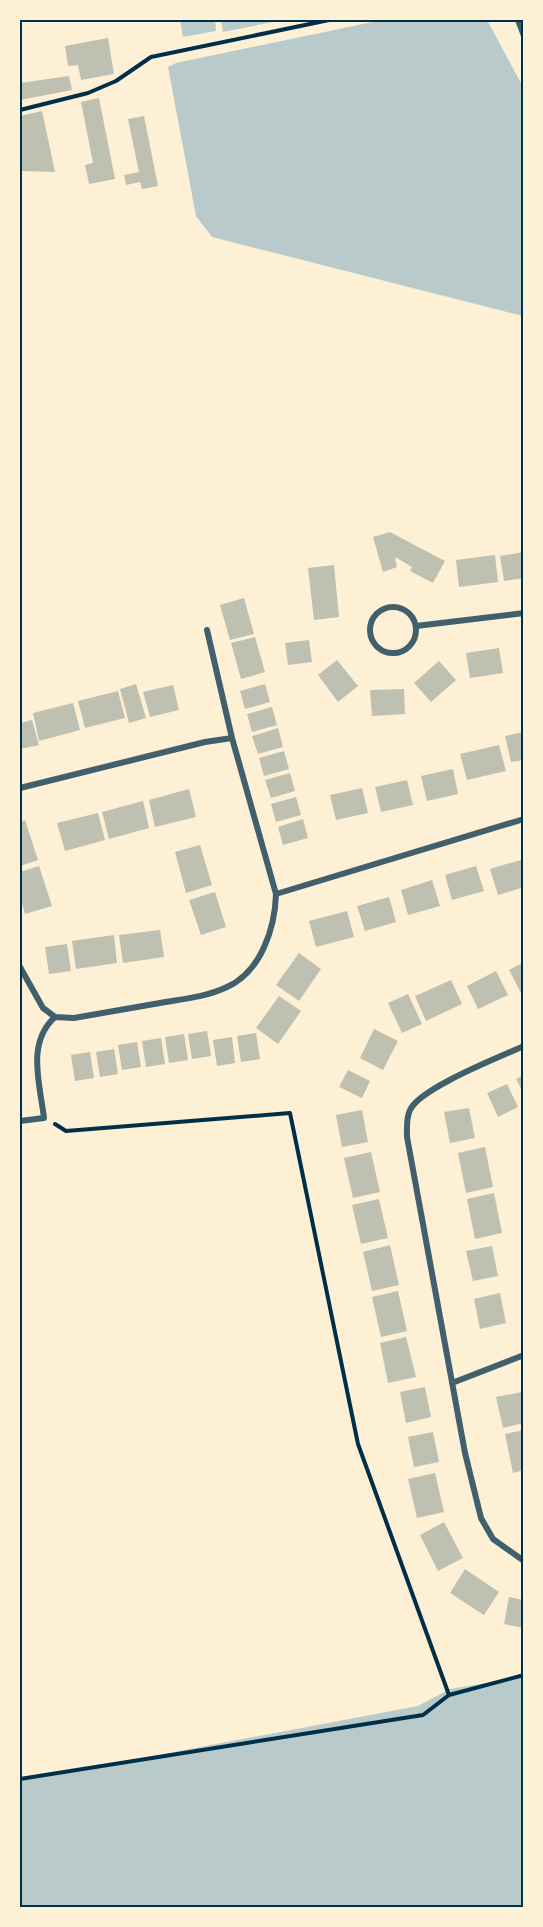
<svg xmlns="http://www.w3.org/2000/svg" width="543" height="1927" viewBox="0 0 543 1927" font-family="'Sofia Sans Condensed',sans-serif">
  <style>
    .green { fill: #b9caca }
    .building { fill: #bec0b2 }
    .lines { fill: none; stroke-linecap: round; stroke-linejoin: round }
    .path { stroke: #003049; stroke-width: 4 }
    .minor { stroke: #3f606c; stroke-width: 6 }
    .neatline { fill: none; stroke: #003049; stroke-width: 2 }
  </style>
  <rect width="100%" height="100%" fill="#fdf0d5"/>
  <!-- green -->
  <path class="green" d="M180,20H215L216,31L183,37Z
    M221,20H283L223,32Z
    M382,20H487L523,87V316L212,237L196,216L168,67L176,63Z
    M523,1677V1907L20,1908V1781L418,1706L450,1689Z"/>
  <!-- building -->
  <path class="building" d="M108,38L114,74L81,80L78,65L68,66L65,46Z
    M69,76L72,90L20,100V83Z
    M99,98L115,179L89,184L85,165L93,163L81,102Z
    M42,111L55,172L20,171V116Z
    M144,116L158,186L142,189L140,182L126,185L124,175L139,172L128,119Z
    M390,532L445,561L433,583L410,571L412,567L395,557L397,567L383,572L373,537Z
    M524,552V578L504,581L500,556Z
    M495,555L498,582L459,587L456,560Z
    M334,565L339,617L314,620L308,568Z
    M244,598L254,634L230,640L220,605Z
    M255,637L265,672L241,679L231,643Z
    M309,640L312,662L288,665L285,643Z
    M499,648L503,673L470,678L466,653Z
    M337,660L358,686L338,702L318,675Z
    M439,661L456,680L431,702L414,683Z
    M136,684L146,718L129,723L120,689Z
    M265,684L270,702L245,709L240,691Z
    M173,685L179,710L150,717L143,692Z
    M404,689L405,714L372,716L370,690Z
    M118,691L125,718L85,728L78,701Z
    M73,703L80,730L39,741L33,713Z
    M272,707L277,725L252,732L247,714Z
    M32,720L39,745L20,749V723Z
    M278,728L283,747L258,754L252,736Z
    M524,732V760L511,762L505,736Z
    M499,745L506,771L467,780L460,754Z
    M284,751L289,769L264,776L259,758Z
    M453,769L458,794L427,801L421,776Z
    M290,773L295,791L271,798L265,780Z
    M407,780L413,805L381,812L375,787Z
    M362,788L368,813L336,820L330,795Z
    M189,789L196,817L155,827L149,800Z
    M296,797L301,815L276,822L271,804Z
    M143,801L149,828L109,839L102,812Z
    M98,813L105,840L65,851L57,823Z
    M303,819L308,838L283,845L278,827Z
    M25,820L38,860L20,866V822Z
    M200,845L212,885L186,893L175,852Z
    M524,859V887L498,895L490,869Z
    M39,866L52,906L25,914L20,896V872Z
    M476,866L484,891L452,900L445,875Z
    M432,880L440,906L408,915L401,890Z
    M215,892L226,927L201,935L189,900Z
    M389,897L396,922L365,931L357,906Z
    M347,911L354,937L316,947L309,921Z
    M160,930L164,957L123,963L119,935Z
    M114,935L117,963L76,969L72,941Z
    M67,944L71,971L49,974L45,947Z
    M299,953L321,969L299,1001L276,985Z
    M524,962V992L521,993L509,970Z
    M496,971L508,995L478,1009L467,986Z
    M451,980L462,1004L426,1021L415,996Z
    M408,994L422,1024L402,1033L388,1003Z
    M279,996L301,1011L278,1044L256,1028Z
    M374,1029L398,1041L383,1070L360,1058Z
    M207,1031L211,1056L192,1059L188,1034Z
    M256,1033L260,1059L241,1062L237,1036Z
    M184,1034L188,1060L169,1063L165,1037Z
    M232,1037L235,1063L217,1066L213,1040Z
    M161,1038L165,1064L146,1067L142,1041Z
    M137,1042L141,1067L122,1070L118,1045Z
    M114,1049L118,1074L100,1077L96,1052Z
    M90,1052L94,1078L75,1081L71,1055Z
    M348,1070L370,1081L362,1098L339,1087Z
    M524,1075V1094L516,1079Z
    M507,1084L518,1107L498,1117L487,1093Z
    M469,1108L475,1138L450,1143L444,1112Z
    M362,1110L368,1142L342,1147L336,1115Z
    M485,1147L493,1187L466,1193L458,1153Z
    M371,1152L380,1192L353,1198L344,1158Z
    M494,1193L502,1233L475,1239L467,1199Z
    M379,1199L388,1238L361,1244L352,1205Z
    M390,1245L399,1285L372,1291L363,1252Z
    M492,1246L498,1276L473,1281L466,1251Z
    M398,1291L407,1331L381,1337L372,1297Z
    M500,1293L506,1323L480,1329L474,1299Z
    M406,1337L416,1377L388,1383L380,1343Z
    M425,1387L431,1417L406,1423L400,1392Z
    M522,1392L524,1423L503,1428L496,1397Z
    M524,1430V1470L513,1473L505,1434Z
    M433,1432L439,1462L414,1467L408,1437Z
    M435,1473L444,1512L417,1518L408,1479Z
    M444,1522L463,1558L438,1571L420,1535Z
    M465,1569L499,1592L484,1615L450,1593Z
    M509,1597L524,1600V1628L504,1624Z"/>
  <g class="lines">
    <!-- path -->
    <path class="path" d="M20,110L88,93L116,81L151,57L329,20
      M55,1124L66,1131L290,1113L358,1444L449,1695L524,1675
      M20,1779L423,1715L449,1695"/>
    <!-- minor -->
    <path class="minor" d="M518,20L524,36
      M370 630a23 23 0 1 1 46 0a23 23 0 1 1-46 0Z
      M416,626L524,613
      M20,788L205,742L232,738
      M276,894L524,819
      M20,967L43,1008L55,1017L74,1018C103,1013 132,1008 160,1003C183,999 206,997 227,987C261,972 275,928 276,894L232,738L207,630
      M524,1046C500,1057 420,1088 410,1110C406,1118 407,1128 407,1137L465,1453L481,1518L493,1539L524,1561
      M20,1121L44,1118C40,1084 26,1043 55,1017
      M452,1383L524,1355"/>
  </g>
  <!-- border -->
  <rect width="543" height="1927" fill="none" stroke="#fdf0d5" stroke-width="42"/>
  <rect x="21" y="21" width="501" height="1885" class="neatline"/>
</svg>
